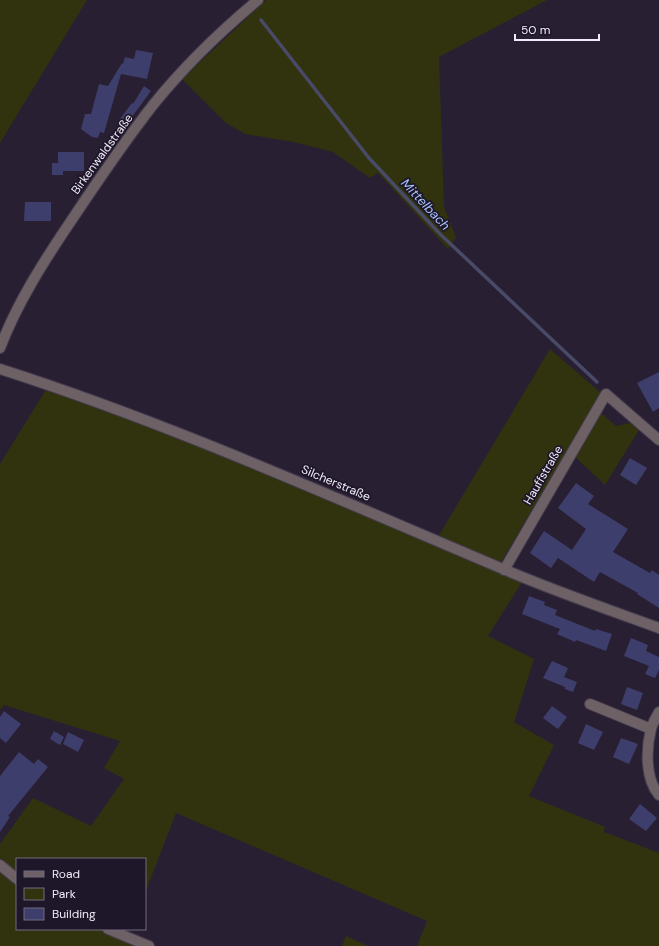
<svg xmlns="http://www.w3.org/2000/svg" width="659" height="946" viewBox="0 0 659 946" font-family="'DM Sans',sans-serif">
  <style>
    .green { fill: #31330e }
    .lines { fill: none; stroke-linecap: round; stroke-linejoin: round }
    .stream { stroke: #484a67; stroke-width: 3.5 }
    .building { fill: #3d3e6b }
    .minor-casing { stroke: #443c4f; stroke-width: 12 }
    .minor { stroke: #6d6165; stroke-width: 10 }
    .labels { text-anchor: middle; stroke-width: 3.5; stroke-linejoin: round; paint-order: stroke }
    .street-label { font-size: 12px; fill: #f0ebf9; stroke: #1e1629 }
    .water-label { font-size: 13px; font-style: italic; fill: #a5c3fa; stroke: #1e1629 }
  </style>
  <rect width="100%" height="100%" fill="#281f33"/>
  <!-- green -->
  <path class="green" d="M0,0H87L0,143Z
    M266,0H547L439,57L444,207L456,237L448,249L378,173L370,178L333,152L294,142L245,134L226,123L182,79Z
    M550,349L601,393L501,562L493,563L438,537Z
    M47,388C208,447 365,514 522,582L488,636L534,659L514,722L554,745L529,796L605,827L604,832L659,853V946H417L427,921L176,813L145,893V859H17V874L0,860V844L33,798L91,826L124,779L104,768L120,741L4,705L0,710V464Z
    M600,412L616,426L630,423L639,430L605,485L573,455Z
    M0,871L17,884V929H100L141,946H0Z
    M346,936L368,946H342Z"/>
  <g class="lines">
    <!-- stream -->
    <path class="stream" d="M261,20L369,158L440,234L597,382"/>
  </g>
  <!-- building -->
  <path class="building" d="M136,50L153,53L147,79L121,74L104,133L100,132L98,138L92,137L81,129L85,114H91L99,84L108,86L122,63L123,64L125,57L134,59Z
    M144,86L151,91L126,125L119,120L132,103L133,104Z
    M58,152H84V171H63V175H52V163H58Z
    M25,202H51V221H24Z
    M659,372V408L653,412L637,383Z
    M630,458L647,468L636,485L620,475Z
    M576,483L594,496L588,504L628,529L613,552L650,573L652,570L659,575V608L637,594L638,593L600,572L594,582L558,558L551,568L530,553L544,531L572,550L586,529L558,508Z
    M529,596L545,602L544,605L557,610L555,615L595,631L596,629L612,634L606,651L576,640L575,642L557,634L560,629L522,614Z
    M631,638L648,645L646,651L659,657V670L655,678L645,674L649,666L624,656Z
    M552,661L568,668L564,677L577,682L573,692L565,689V687L543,678Z
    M627,687L643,693L637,710L621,704Z
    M552,706L567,717L558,729L543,718Z
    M4,711L21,724L6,743L0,738V717Z
    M586,724L603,732L594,750L578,743Z
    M54,731L64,737L60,745L50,739Z
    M68,732L84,740L78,752L63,744Z
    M621,738L638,744L629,764L613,757Z
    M19,752L34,764L38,759L48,767L8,816L10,817L0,832V776Z
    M640,804L657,818L646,831L629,819Z"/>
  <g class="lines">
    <defs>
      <path id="minor" d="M0,348C17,303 44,261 71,221C97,182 124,142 153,105C182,69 222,30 258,0
        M0,369C172,424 337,499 503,569C554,591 607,609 659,628
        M504,570L606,394L659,440
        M590,704L651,729
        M659,712C656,718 652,724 651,729C646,749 645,779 659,795
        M0,865L17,879
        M108,929L149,946"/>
    </defs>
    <!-- minor casing -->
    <use href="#minor" class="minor-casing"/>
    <!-- minor -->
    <use href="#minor" class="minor"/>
  </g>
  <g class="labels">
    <!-- street labels -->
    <g class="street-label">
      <text transform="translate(102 154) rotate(-54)" y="4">Birkenwaldstraße</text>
      <text transform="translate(543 475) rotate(-60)" y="4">Hauffstraße</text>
      <text transform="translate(336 483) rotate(23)" y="4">Silcherstraße</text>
    </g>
    <!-- water labels -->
    <g class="water-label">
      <text transform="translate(426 204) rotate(47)" y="5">Mittelbach</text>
    </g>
  </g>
  <!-- legend -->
  <rect x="16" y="858" width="130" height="72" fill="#1e1629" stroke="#726b7c"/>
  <rect x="24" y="871" width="20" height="6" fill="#6d6165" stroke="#726b7c"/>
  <text x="52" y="878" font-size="12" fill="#f0ebf9">Road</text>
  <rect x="24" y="888" width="20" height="12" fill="#31330e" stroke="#726b7c"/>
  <text x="52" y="898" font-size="12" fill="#f0ebf9">Park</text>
  <rect x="24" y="908" width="20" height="12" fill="#3d3e6b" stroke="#726b7c"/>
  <text x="52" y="918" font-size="12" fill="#f0ebf9">Building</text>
  <!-- scale -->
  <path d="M515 34v6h84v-6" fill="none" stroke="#f0ebf9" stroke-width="2"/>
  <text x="521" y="34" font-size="12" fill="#f0ebf9" stroke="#1e1629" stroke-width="3" paint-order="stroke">50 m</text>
</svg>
